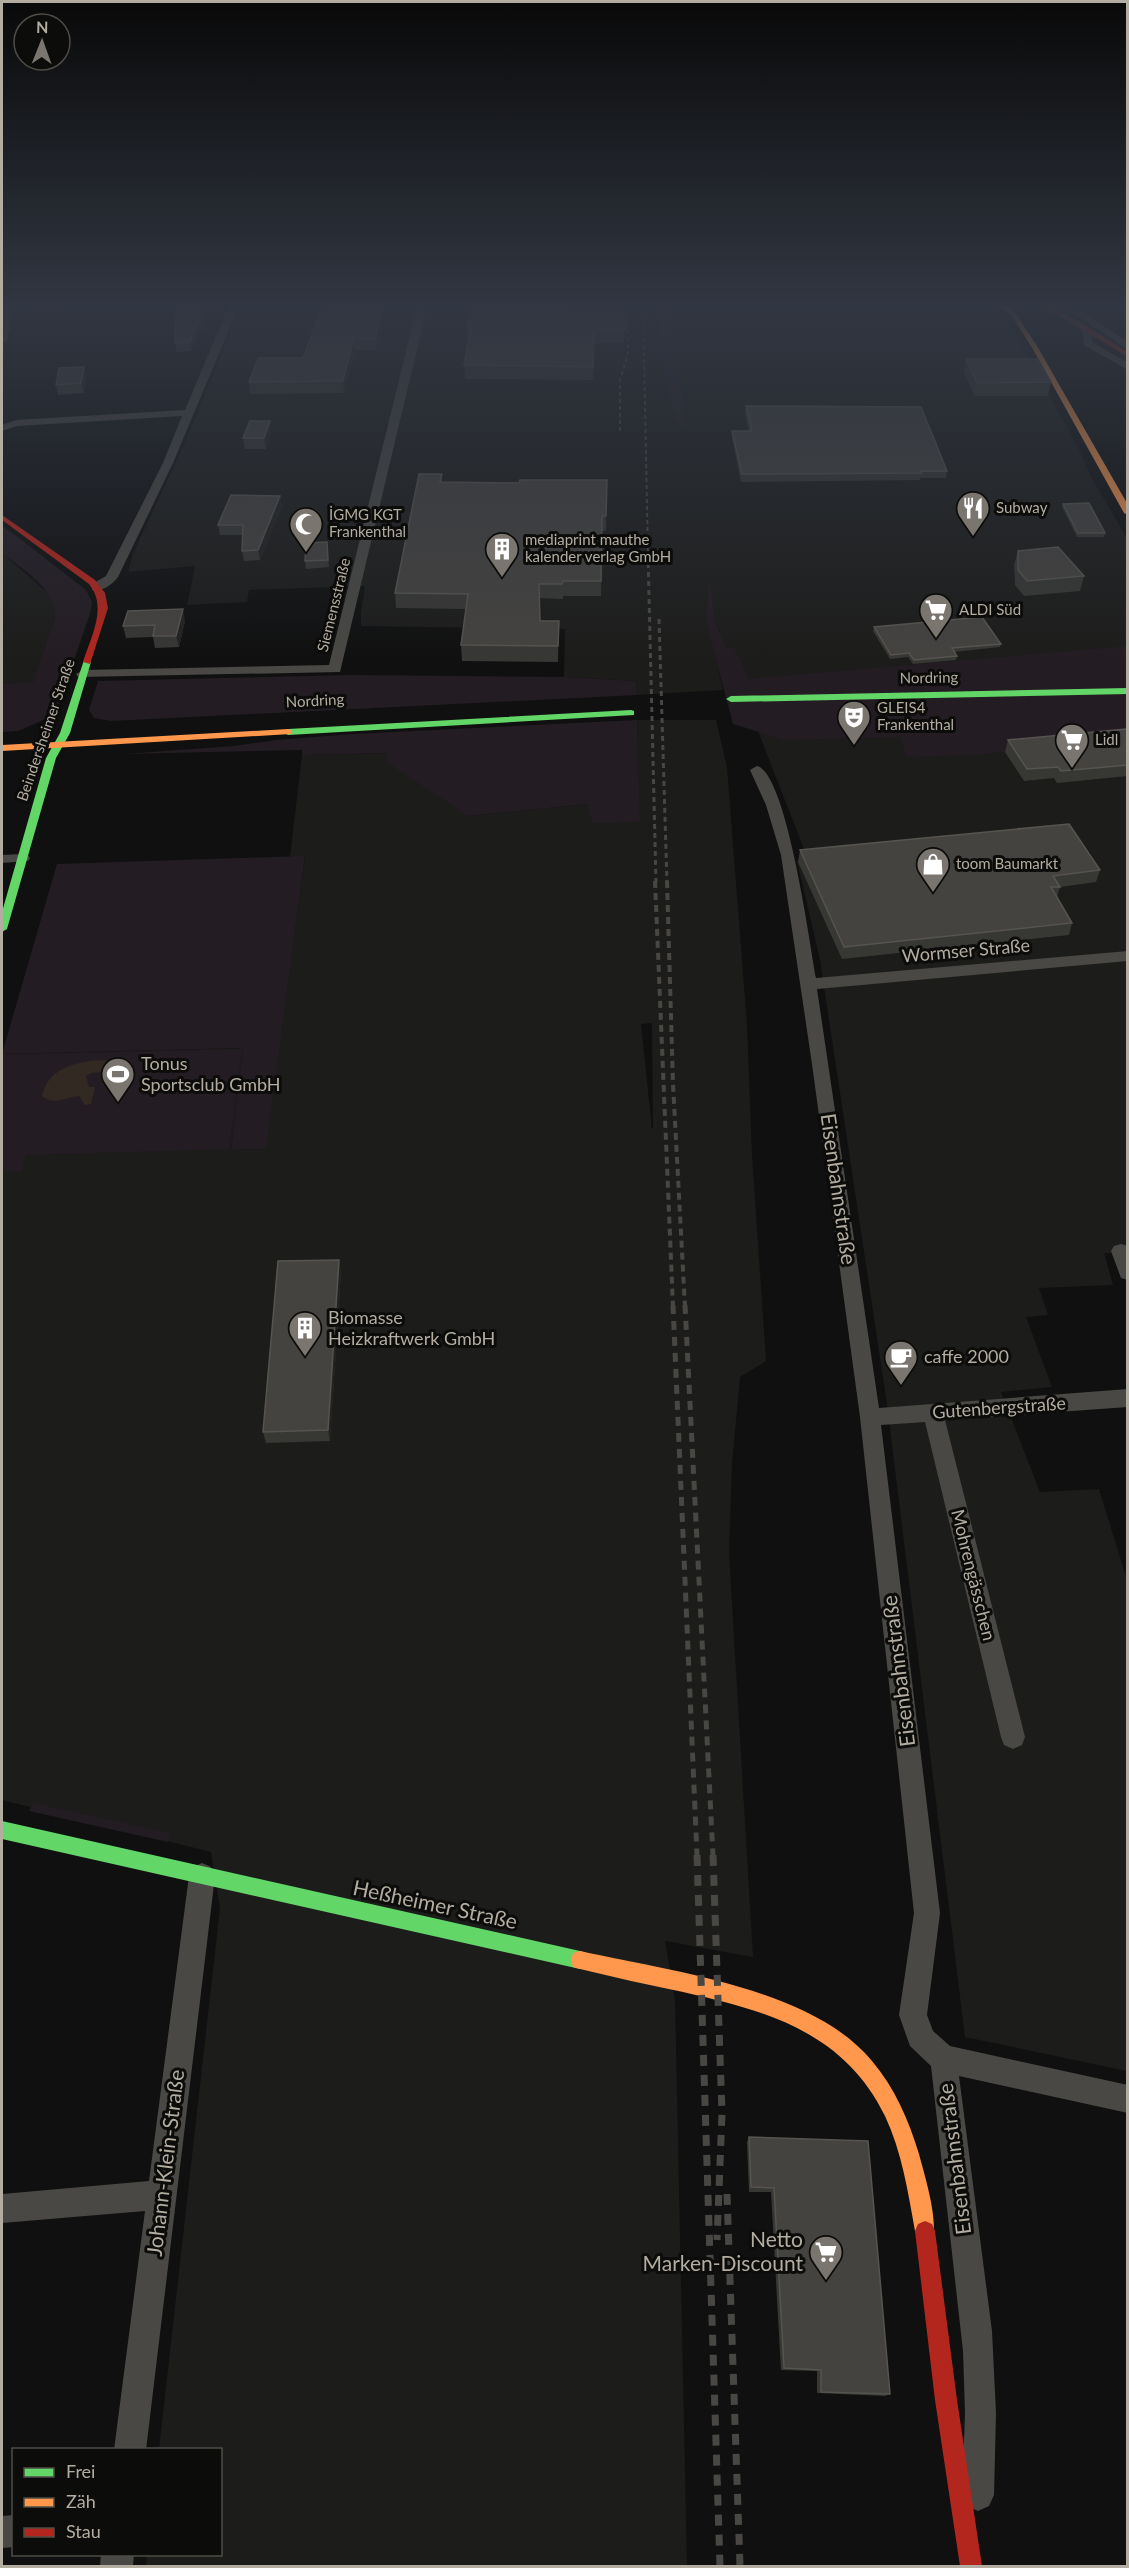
<svg xmlns="http://www.w3.org/2000/svg" width="1129" height="2568" viewBox="0 0 1129 2568" font-family="Lato,sans-serif">
  <style>
    .built { fill: #1c1c1a; fill-rule: evenodd }
    .green { fill: #241c23 }
    .water { fill: #322923 }
    .lines { fill: none; stroke-linecap: round; stroke-linejoin: round }
    .street { fill: #494844; fill-rule: evenodd }
    .fast { fill: #63d668; fill-rule: evenodd }
    .slow { fill: #ff974d; fill-rule: evenodd }
    .jam { fill: #b3261e; fill-rule: evenodd }
    .rail-far4 { stroke: #484744; stroke-width: 2; stroke-dasharray: 4 3; stroke-linecap: butt }
    .rail-far3 { stroke: #484744; stroke-width: 3; stroke-dasharray: 5 4; stroke-linecap: butt }
    .rail-far2 { stroke: #484744; stroke-width: 4; stroke-dasharray: 7 5; stroke-linecap: butt }
    .rail-far1 { stroke: #484744; stroke-width: 5; stroke-dasharray: 9 7; stroke-linecap: butt }
    .rail { stroke: #484744; stroke-width: 7; stroke-dasharray: 11 9; stroke-linecap: butt }
    .wall { fill: #373734 }
    .shaded-wall { fill: #222221 }
    .building { fill: #454340; stroke: #56544f; stroke-width: 1.5 }
    .labels { text-anchor: middle; stroke-width: 6; stroke-linejoin: round; paint-order: stroke }
    .far-poi-label { font-size: 15px; fill: #b3aca0; stroke: #0c0c0b; text-anchor: start }
    .far-street-label { font-size: 15px; fill: #b3aca0; stroke: #0c0c0b }
    .street-label { font-size: 18px; fill: #b3aca0; stroke: #0c0c0b }
    .poi-label { font-size: 18px; fill: #b3aca0; stroke: #0c0c0b; text-anchor: start }
    .near-street-label { font-size: 21px; fill: #b3aca0; stroke: #0c0c0b }
    .near-poi-label { font-size: 21px; fill: #b3aca0; stroke: #0c0c0b; text-anchor: end }
  </style>
  <rect width="100%" height="100%" fill="#101010"/>
  <!-- built -->
  <path class="built" d="M243,303H658L657,330L662,350L663,369L670,303H985L990,311H1002L1078,447L1091,477L1127,538V1253H1104L1113,1285L1039,1288L1048,1315L1026,1317L1052,1387L1001,1392L1040,1492L1099,1489L1127,1580V2071L965,2037L887,1404L820,960L797,861L808,859L716,624L709,580L706,613L723,690L637,695L636,681L564,677L565,629L361,626V613L365,586L249,590L247,602L187,605L195,566L128,572L133,554L187,438Z
    M2,553L50,595L55,605V616L33,683L2,684Z
    M637,720H716L727,767L747,1025L752,1155L766,1361L740,1377L732,1463L729,1553L753,1957L665,1941L675,2000L687,2566H146L147,2555L220,2554V2450L159,2449L220,1908L211,1852L2,1800V1054L244,1048L231,1150L265,1149L305,857H290L302,755L387,753L468,816L589,804L639,822ZM652,1023L653,1128L652,1129L641,1024Z"/>
  <!-- green -->
  <path class="green" d="M36,303H233L232,307L35,309Z
    M658,303H670V313L668,314L687,427L679,425C662,387 660,344 658,303Z
    M2,525L86,590L92,602L90,614L55,715L18,731L2,732V684L33,682L55,616C56,589 21,568 2,553Z
    M709,576L716,624L726,648L734,647L749,679L1127,646V741L971,755L907,757L900,737L785,740L733,724L709,633L706,613Z
    M351,675L565,677L636,681L637,695L111,721L94,718L89,710L98,681Z
    M637,720L640,822L592,823L588,804L468,816L386,762L387,753L302,755V750L124,754L234,746L276,740L353,734Z
    M305,856L266,1149L231,1150L243,1048L2,1054L57,864Z
    M242,1049L229,1149L26,1155L22,1171H2V1055Z
    M33,1803L171,1833L168,1842L29,1811Z"/>
  <!-- water -->
  <path class="water" d="M106,1060L102,1072L91,1073L86,1076L89,1087H95L91,1104L85,1105L79,1096C66,1097 55,1106 42,1096C48,1066 80,1061 106,1060Z"/>
  <g class="lines">
    <!-- street -->
    <path class="street" d="M230,303H240L173,463L118,577C112,585 102,592 92,590V584L106,576L163,463L182,416L17,426L2,431V425L16,420L185,410Z
      M418,303H428L340,672L78,677L76,674L83,670L329,665Z
      M1059,303H1070L1128,342V350Z
      M2,304L15,307L7,340L2,343V323L5,310H2Z
      M1087,327L1092,330V342L1128,363V370L1084,345L1082,330Z
      M757,766C787,773 810,946 816,978L1128,951V961L817,989L879,1408L1128,1389V1407L945,1420L1025,1737L1022,1745L1013,1749L1004,1745L1001,1737L925,1422L881,1425L940,1913L927,2015L933,2031L950,2046L1128,2085V2113L959,2076L992,2331L996,2413L994,2495L989,2506L978,2511L967,2506L962,2495L965,2413L963,2351L931,2066L910,2046L899,2015L914,1913L860,1417L812,1064L781,855L766,805L750,770Z
      M23,854L28,855L30,858L28,861L2,863V855Z
      M1121,1244L1128,1246V1280L1121,1278L1111,1251L1114,1246Z
      M202,1863L211,1867L215,1876L146,2450H114L145,2211L2,2223V2194L149,2181L189,1876L193,1867Z
      M14,2515V2547L2,2548V2516Z
      M101,2554H134L133,2566H100Z"/>
    <!-- fast -->
    <path class="fast" d="M84,660L91,662L70,733L56,758L7,929L2,932V912L46,758L60,733Z
      M1128,688V694L731,702L726,699L731,696Z
      M631,710L634,711V715L288,735L283,732L288,729Z
      M2,1821L580,1951L587,1953L589,1960L587,1967L580,1969L2,1839Z"/>
    <!-- slow -->
    <path class="slow" d="M997,303H1004L1016,314L1037,346L1128,505V515L1124,513L1031,346L1012,316Z
      M288,729L291,730V734L2,751V745Z
      M580,1951C669,1971 812,1988 872,2061C895,2088 909,2121 919,2154C924,2173 939,2221 932,2238L925,2241L918,2238L915,2231C908,2192 902,2152 885,2116C844,2032 767,2011 683,1992C648,1985 614,1977 580,1969L573,1967L571,1960L573,1953Z"/>
    <!-- jam -->
    <path class="jam" d="M1031,303C1057,303 1104,338 1128,352V357L1054,313Z
      M2,515L95,580L105,593L108,608L90,664L83,662C91,636 108,607 89,584L2,520Z
      M925,2221L932,2224L935,2231L957,2400L982,2566H960L935,2400L915,2231L918,2224Z"/>
    <!-- rail-far4 -->
    <path class="rail-far4" d="M643,303L648,556
      M620,431V381L628,353V303"/>
    <!-- rail-far3 -->
    <path class="rail-far3" d="M648,554L656,883
      M659,619L667,883"/>
    <!-- rail-far2 -->
    <path class="rail-far2" d="M655,881L673,1307
      M667,881L673,1084L685,1307"/>
    <!-- rail-far1 -->
    <path class="rail-far1" d="M673,1305L697,1856
      M685,1305L713,1856"/>
    <!-- rail -->
    <path class="rail" d="M697,1855L720,2566
      M713,1855L722,2113L717,2240
      M727,2194L740,2566"/>
  </g>
  <!-- wall -->
  <path class="wall" d="M324,303H388L376,350H355L344,393L250,394L249,382L303,358Z
    M211,307L191,351L177,352L175,343Z
    M625,308L624,343H594L593,380L465,379L464,365L469,341H468L467,328Z
    M966,359L1051,382L1048,396H975L964,372Z
    M84,367L86,377L84,393L58,395L56,385Z
    M746,406L947,471L946,478H920V480L741,482L732,438V431H749L745,413Z
    M271,432L266,449H245L243,438Z
    M442,474V482L519,483L607,480L606,531H602L601,596H563V599L539,598L540,621H559L558,662L462,661L461,645L466,609L396,608L395,593Z
    M280,496L282,506L260,560L244,561L242,551L243,535H220L218,525Z
    M1063,504L1105,533L1104,537H1077L1062,507Z
    M328,549L329,567L306,569L305,561Z
    M1018,551L1084,576L1080,591L1024,596L1015,585L1014,565Z
    M185,621L179,647L155,648L153,637L126,638L123,626Z
    M874,627L1001,644L1000,647L954,652L957,656L956,660L913,664L908,657L890,659L873,631Z
    M1128,731V776L1057,783L1054,778L1024,781L1005,752L1008,740Z
    M800,850L1100,870L1096,882L1060,887L1057,897L1072,923L1069,935L842,959L798,862Z
    M339,1260L341,1271L330,1441L266,1443L263,1432Z
    M749,2137L890,2394L885,2396L817,2393V2371L781,2370L771,2192H749L747,2142Z"/>
  <!-- shaded-wall -->
  <path class="shaded-wall" d="M207,303H210L211,307L191,351L190,342Z
    M384,303H388L376,350L375,339Z
    M354,338L355,350L344,393L343,381Z
    M84,367L86,377L84,393L81,383Z
    M270,421L271,432L266,449L264,438Z
    M280,496L282,506L260,560L258,550Z
    M183,609L185,621L179,647L176,636Z
    M339,1260L341,1271L330,1441L328,1430Z"/>
  <!-- building -->
  <path class="building" d="M176,303H207L190,342L175,343Z
    M324,303H384L375,339L354,338L343,381L249,382L258,358H303Z
    M471,306L625,308V330H594L593,367L464,365L471,328H467Z
    M966,359H1038L1051,382L977,383Z
    M84,367L81,383L56,385L59,368Z
    M746,406L921,407L947,471H921V473L742,474L732,431H752Z
    M250,421H270L264,438H243Z
    M419,474H442L440,482L519,483L520,480H607L606,516H602L601,581H563L562,584H539L540,621H559L558,646L461,645L468,594L395,593Z
    M231,495L280,496L258,550L242,551L243,525H218Z
    M1089,503L1105,533H1078L1063,504Z
    M327,542L328,560L305,561L306,543Z
    M1058,547L1084,576L1027,581L1018,570V551Z
    M183,609L176,636H153L155,625L123,626L128,611Z
    M982,617L1001,644L952,648L957,656L914,660L909,653L891,655L874,627Z
    M1126,729L1128,731V765L1061,771L1058,767L1027,769L1008,740Z
    M1069,824L1100,870L1053,876L1060,887H1051L1072,923L844,947L800,850Z
    M339,1260L328,1430L263,1432L278,1261Z
    M749,2137L868,2141L890,2394L821,2392V2370L784,2368L774,2188L751,2187Z"/>
  <!-- sky -->
  <linearGradient id="sky" x2="0" y2="1"><stop stop-color="#090909"/><stop offset="0.46" stop-color="#313742"/><stop offset="1" stop-color="#313742" stop-opacity="0"/></linearGradient>
  <rect width="1129" height="663" fill="url(#sky)"/>
  <!-- icons -->
  <defs>
    <symbol id="restaurant-pin" viewBox="-11 -11 22 30"><path d="M0 17L-7.5 6A9.5 9.5 0 1 1 7.5 6Z" fill="#7a756e" stroke="#0c0c0b"/><path d="M-5-6h1v4h1v-4h1v4h1v-4h1v5L-1.5 .5V6h-2V.5L-5-1ZM5-6V6H3V1.5H1.5Q1.5-4 5-6Z" fill="#fff"/></symbol>
    <symbol id="mosque-pin" viewBox="-11 -11 22 30"><path d="M0 17L-7.5 6A9.5 9.5 0 1 1 7.5 6Z" fill="#7a756e" stroke="#0c0c0b"/><path d="M3.5-4.9A6 6 0 1 0 3.5 4.9A5 5 0 1 1 3.5-4.9Z" fill="#fff"/></symbol>
    <symbol id="building-pin" viewBox="-11 -11 22 30"><path d="M0 17L-7.5 6A9.5 9.5 0 1 1 7.5 6Z" fill="#7a756e" stroke="#0c0c0b"/><path d="M-4-6H4V6H1V3H-1V6H-4ZM-2.5-4.3h1.7v1.8h-1.7ZM.8-4.3h1.7v1.8H.8ZM-2.5-1h1.7V.8h-1.7ZM.8-1h1.7V.8H.8Z" fill="#fff"/></symbol>
    <symbol id="supermarket-pin" viewBox="-11 -11 22 30"><path d="M0 17L-7.5 6A9.5 9.5 0 1 1 7.5 6Z" fill="#7a756e" stroke="#0c0c0b"/><path d="M-6-5.5h2.5l.6 2H6L4.5 2H-2.5L-4.4-4H-6ZM-1.5 3.2a1.3 1.3 0 1 0 .1 0ZM3 3.2a1.3 1.3 0 1 0 .1 0Z" fill="#fff"/></symbol>
    <symbol id="theatre-pin" viewBox="-11 -11 22 30"><path d="M0 17L-7.5 6A9.5 9.5 0 1 1 7.5 6Z" fill="#7a756e" stroke="#0c0c0b"/><path d="M-5-5.5Q0-4 5-5.5V0Q5 5 0 6Q-5 5-5 0ZM-3.3-2.5H-1v1.5H-3.3ZM1-2.5H3.3v1.5H1ZM-2.8 1Q0 5.5 2.8 1Z" fill="#fff"/></symbol>
    <symbol id="shop-pin" viewBox="-11 -11 22 30"><path d="M0 17L-7.5 6A9.5 9.5 0 1 1 7.5 6Z" fill="#7a756e" stroke="#0c0c0b"/><path d="M-5-2.5h2.3a2.7 3.5 0 0 1 5.4 0H5L5.5 6h-11ZM-1.5-2.5h3a1.5 2.3 0 0 0-3 0Z" fill="#fff"/></symbol>
    <symbol id="stadium-pin" viewBox="-11 -11 22 30"><path d="M0 17L-7.5 6A9.5 9.5 0 1 1 7.5 6Z" fill="#7a756e" stroke="#0c0c0b"/><path d="M0-5a6.5 5 0 1 0 0 10a6.5 5 0 1 0 0-10ZM-3.5-1.8h7v3.6h-7Z" fill="#fff"/></symbol>
    <symbol id="cafe-pin" viewBox="-11 -11 22 30"><path d="M0 17L-7.5 6A9.5 9.5 0 1 1 7.5 6Z" fill="#7a756e" stroke="#0c0c0b"/><path d="M-5.5-4.5H6V0H3Q3 3.5 0 3.5H-2.5Q-5.5 3.5-5.5 0ZM3-3.2v2h1.7v-2ZM-6 4.5H4V6H-6Z" fill="#fff"/></symbol>
  </defs>
  <g fill-rule="evenodd">
    <use href="#restaurant-pin" x="954" y="489" width="38" height="52"/>
    <use href="#mosque-pin" x="287" y="505" width="38" height="52"/>
    <use href="#building-pin" x="483" y="530" width="38" height="52"/>
    <use href="#supermarket-pin" x="917" y="591" width="38" height="52"/>
    <use href="#theatre-pin" x="835" y="698" width="38" height="52"/>
    <use href="#supermarket-pin" x="1053" y="721" width="38" height="52"/>
    <use href="#shop-pin" x="914" y="845" width="38" height="52"/>
    <use href="#stadium-pin" x="99" y="1055" width="38" height="52"/>
    <use href="#building-pin" x="286" y="1309" width="38" height="52"/>
    <use href="#cafe-pin" x="882" y="1338" width="38" height="52"/>
    <use href="#supermarket-pin" x="807" y="2233" width="38" height="52"/>
  </g>
  <g class="labels">
    <!-- far-poi labels -->
    <g class="far-poi-label">
      <text x="996" y="513">Subway</text>
      <text x="329" y="520">İGMG KGT<tspan x="329" dy="17">Frankenthal</tspan></text>
      <text x="525" y="545">mediaprint mauthe<tspan x="525" dy="17">kalender verlag GmbH</tspan></text>
      <text x="959" y="615">ALDI Süd</text>
      <text x="877" y="713">GLEIS4<tspan x="877" dy="17">Frankenthal</tspan></text>
      <text x="1095" y="745">Lidl</text>
      <text x="956" y="869">toom Baumarkt</text>
    </g>
    <!-- far-street labels -->
    <g class="far-street-label">
      <text transform="translate(334 605) rotate(-76)" y="5">Siemensstraße</text>
      <text transform="translate(929 678) rotate(-1)" y="5">Nordring</text>
      <text transform="translate(315 701) rotate(-3)" y="5">Nordring</text>
      <text transform="translate(46 730) rotate(-71)" y="5">Beindersheimer Straße</text>
    </g>
    <!-- street labels -->
    <g class="street-label">
      <text transform="translate(966 951) rotate(-5)" y="6">Wormser Straße</text>
      <text transform="translate(999 1408) rotate(-4)" y="6">Gutenbergstraße</text>
      <text transform="translate(973 1575) rotate(76)" y="6">Mohrengässchen</text>
    </g>
    <!-- poi labels -->
    <g class="poi-label">
      <text x="141" y="1070">Tonus<tspan x="141" dy="21">Sportsclub GmbH</tspan></text>
      <text x="328" y="1324">Biomasse<tspan x="328" dy="21">Heizkraftwerk GmbH</tspan></text>
      <text x="924" y="1363">caffe 2000</text>
    </g>
    <!-- near-street labels -->
    <g class="near-street-label">
      <text transform="translate(838 1189) rotate(82)" y="7">Eisenbahnstraße</text>
      <text transform="translate(899 1671) rotate(-97)" y="7">Eisenbahnstraße</text>
      <text transform="translate(435 1905) rotate(12)" y="7">Heßheimer Straße</text>
      <text transform="translate(955 2159) rotate(-97)" y="7">Eisenbahnstraße</text>
      <text transform="translate(166 2163) rotate(-83)" y="7">Johann-Klein-Straße</text>
    </g>
    <!-- near-poi labels -->
    <g class="near-poi-label">
      <text x="803" y="2247">Netto<tspan x="803" dy="24">Marken-Discount</tspan></text>
    </g>
  </g>
  <!-- border -->
  <rect width="1129" height="2568" fill="none" stroke="#b3aca0" stroke-width="6"/>
  <!-- legend -->
  <rect x="12" y="2448" width="210" height="108" fill="#0c0c0b" stroke="#4f4c47" stroke-width="1.5"/>
  <rect x="24" y="2468" width="30" height="9" fill="#63d668" stroke="#4f4c47" stroke-width="1.5"/>
  <text x="66" y="2478" font-size="18" fill="#b3aca0">Frei</text>
  <rect x="24" y="2498" width="30" height="9" fill="#ff974d" stroke="#4f4c47" stroke-width="1.5"/>
  <text x="66" y="2508" font-size="18" fill="#b3aca0">Zäh</text>
  <rect x="24" y="2528" width="30" height="9" fill="#b3261e" stroke="#4f4c47" stroke-width="1.5"/>
  <text x="66" y="2538" font-size="18" fill="#b3aca0">Stau</text>
  <!-- north arrow -->
  <g transform="translate(42 42) rotate(1)"><circle r="28" fill="#0c0c0b" stroke="#4f4c47" stroke-width="1.5"/>
  <path d="M0-4.5L10 22L0 15L-10 22Z" fill="#7a756e"/>
  <text y="-9" font-size="16" font-weight="bold" text-anchor="middle" fill="#b3aca0">N</text>
  </g>
</svg>
